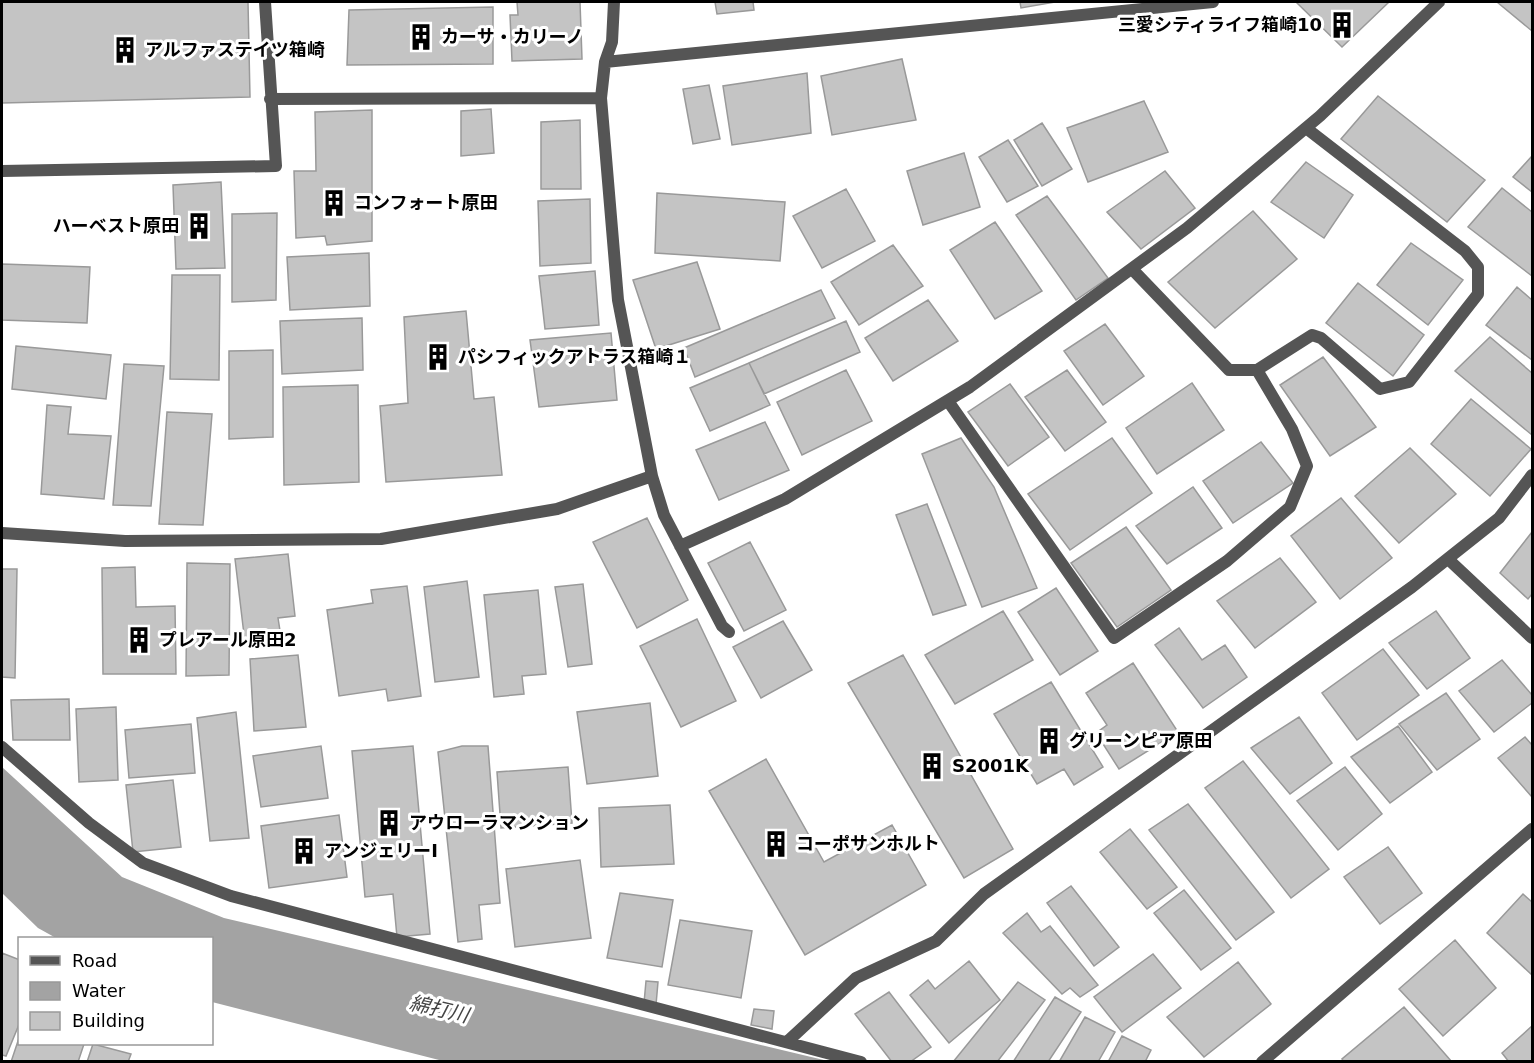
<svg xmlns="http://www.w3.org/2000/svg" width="1534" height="1063" viewBox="0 0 1534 1063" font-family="'DejaVu Sans','Noto Sans JP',sans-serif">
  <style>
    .water { fill: #a3a3a3 }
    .building { fill: #c4c4c4; stroke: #999; stroke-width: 1.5 }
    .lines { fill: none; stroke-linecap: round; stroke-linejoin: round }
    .street { stroke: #555; stroke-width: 12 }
    .labels { text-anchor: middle; stroke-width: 6; stroke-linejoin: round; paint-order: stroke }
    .poi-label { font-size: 18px; font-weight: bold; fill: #000; stroke: #fff; text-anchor: start }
    .water-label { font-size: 20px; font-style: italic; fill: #444; stroke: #fff }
  </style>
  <rect width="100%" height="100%" fill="#fff"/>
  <!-- water -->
  <path class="water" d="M2,767L122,877L224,918L828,1061H443L212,1002V938H56L38,928L2,893Z"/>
  <!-- building -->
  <path class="building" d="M2,2H248L250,97L2,103Z
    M517,2H580L582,59L512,61L510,15H518Z
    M715,2H753L754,10L717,14Z
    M1020,2H1055L1021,8Z
    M1296,2H1389L1342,47Z
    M1497,2H1532V31Z
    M493,7V64L347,65L349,10Z
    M902,59L916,120L832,135L821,76Z
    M807,73L811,133L732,145L723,86Z
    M709,85L720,139L693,144L683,89Z
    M1378,96L1485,180L1447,222L1341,139Z
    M1144,101L1168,152L1088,182L1067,128Z
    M491,109L494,153L461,156V111Z
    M372,110V241L327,245L325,236L296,238L294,171H316L315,112Z
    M580,120L581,189H541V122Z
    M1042,123L1072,169L1042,186L1014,140Z
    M1008,140L1038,186L1007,202L979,157Z
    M964,153L980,207L923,225L907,171Z
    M1532,156V192L1513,177Z
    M1306,162L1353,195L1324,238L1271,202Z
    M1165,171L1195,208L1141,249L1107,212Z
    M221,182L225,268L176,269L173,185Z
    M1502,188L1532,212V276L1468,227Z
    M846,189L875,241L822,268L793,216Z
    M657,193L785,202L780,261L655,253Z
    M1047,196L1108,278L1076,300L1016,215Z
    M590,199L591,263L540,266L538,201Z
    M1253,211L1297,259L1215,328L1168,282Z
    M277,213L276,300L232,302V214Z
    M995,222L1042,291L995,319L950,250Z
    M1411,243L1463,280L1428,325L1377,285Z
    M893,245L923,286L859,325L831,282Z
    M369,253L370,306L290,310L287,257Z
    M697,262L720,329L656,349L633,280Z
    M2,264L90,267L87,323L2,320Z
    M595,271L599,325L545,329L539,276Z
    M172,275H220L219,380L170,379Z
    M1358,283L1424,335L1393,376L1326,323Z
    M1517,287L1532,300V360L1486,325Z
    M821,290L835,318L695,377L684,348Z
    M928,300L958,341L893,381L865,338Z
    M466,311L474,399L494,397L502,475L386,482L380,406L408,403L404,317Z
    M362,318L363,370L282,374L280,321Z
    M846,321L860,352L764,394L749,363Z
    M1105,324L1144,376L1103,405L1064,351Z
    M611,333L617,400L539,407L530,340Z
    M1490,337L1532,373V435L1455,371Z
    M16,346L111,355L106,399L12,389Z
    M273,350V437L229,439V351Z
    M1323,357L1376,427L1330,456L1280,385Z
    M749,363L770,405L710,431L690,388Z
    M124,364L164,366L151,506L113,505Z
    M846,370L872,421L802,455L777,402Z
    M1067,370L1106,422L1065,451L1025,397Z
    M1192,383L1224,430L1157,474L1126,428Z
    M1010,384L1049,437L1008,466L968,412Z
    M358,385L359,482L284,485L283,387Z
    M1471,399L1531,449L1490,496L1431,444Z
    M47,405L71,407L68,434L111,436L104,499L41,494Z
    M167,412L212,414L203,525L159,524Z
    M765,422L789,470L719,500L696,450Z
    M961,438L994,487L1037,588L982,607L922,454Z
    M1112,438L1152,493L1070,550L1028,494Z
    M1261,442L1293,483L1233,523L1203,481Z
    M1410,448L1456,494L1399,543L1355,496Z
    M1193,487L1222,528L1167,564L1136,526Z
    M1341,498L1392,558L1340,599L1291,536Z
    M927,504L966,605L933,615L896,515Z
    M647,518L688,600L637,628L593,542Z
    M1126,527L1171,590L1117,627L1071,563Z
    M1532,532V594L1528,599L1500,573Z
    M750,542L786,610L744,631L708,563Z
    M288,554L295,616L278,618L281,637L245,643L235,559Z
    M1280,558L1316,602L1255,648L1217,601Z
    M187,563L230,564L229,675L186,676Z
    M135,567L136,607L175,606L176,674H103L102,568Z
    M2,569H17L15,678L2,677Z
    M467,581L479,677L435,682L424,587Z
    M583,584L592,664L568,667L555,587Z
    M407,586L421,696L388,701L386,689L339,696L327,610L373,603L371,590Z
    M1056,588L1098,651L1060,675L1018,612Z
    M538,590L546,674L522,676L524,694L494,697L484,595Z
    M1003,611L1033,660L955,704L925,655Z
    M1436,611L1470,658L1427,689L1389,643Z
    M697,619L736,701L681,727L640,646Z
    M783,621L812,670L761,698L733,647Z
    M1179,628L1202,660L1225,645L1247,677L1203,708L1155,645Z
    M1383,649L1419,695L1357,740L1322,693Z
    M298,655L306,727L254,731L250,659Z
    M903,655L1013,849L964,878L848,683Z
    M1502,660L1532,695V703L1494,732L1459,691Z
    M1133,663L1178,732L1119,769L1096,733L1107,725L1086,693Z
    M1051,682L1103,767L1074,785L1064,769L1037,784L994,714Z
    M1446,693L1480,739L1437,770L1399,724Z
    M69,699L70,740H13L11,700Z
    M650,703L658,776L587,784L577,712Z
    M116,707L118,780L79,782L76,709Z
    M236,712L249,838L210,841L197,718Z
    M1299,717L1332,763L1290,794L1251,748Z
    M191,724L195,773L129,778L125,730Z
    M1398,726L1432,772L1390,803L1351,757Z
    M1525,737L1532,745V797L1498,758Z
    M321,746L328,798L261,807L253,756Z
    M413,746L430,934L397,937L393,894L365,897L352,751Z
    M462,746H488L500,903L479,905L482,939L458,942L438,752Z
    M766,759L824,862L892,825L926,885L805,955L709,791Z
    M1243,761L1329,869L1291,898L1205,788Z
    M568,767L572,823L501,828L497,772Z
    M1345,767L1382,814L1338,850L1297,801Z
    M173,780L181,847L133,852L126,785Z
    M1188,804L1274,912L1236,940L1149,830Z
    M670,805L674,864L601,867L599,808Z
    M339,815L347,877L269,888L261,826Z
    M1130,829L1177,887L1147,909L1100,852Z
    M1388,847L1422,893L1380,924L1344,877Z
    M580,860L591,938L515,947L506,869Z
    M1071,886L1119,947L1094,966L1047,903Z
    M1184,890L1231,948L1201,970L1154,913Z
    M620,893L673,900L662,967L607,958Z
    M1523,894L1532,902V975L1487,933Z
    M1027,913L1041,932L1050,926L1098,985L1080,997L1070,988L1062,994L1003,933Z
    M680,920L752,931L741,998L668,985Z
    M1455,940L1496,988L1443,1036L1399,989Z
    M2,953L20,960V1022L6,1056L2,1055Z
    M1153,954L1181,988L1122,1032L1094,997Z
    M969,961L1000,1000L949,1043L910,995L928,980L935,989Z
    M1238,962L1271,1004L1204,1057L1167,1017Z
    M646,981L658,982L656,1005L644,1003Z
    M1018,982L1045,1000L997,1062H953Z
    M889,992L931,1047L910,1062H892L855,1014Z
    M1055,997L1081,1012L1048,1062H1013Z
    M1404,1007L1452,1062H1344L1342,1059Z
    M754,1009L774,1011L772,1029L751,1025Z
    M1085,1017L1115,1032L1098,1062H1059Z
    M1532,1026V1062H1509L1502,1053Z
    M20,1035V1044H84L78,1062H11Z
    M1122,1036L1151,1050L1145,1062H1108Z
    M93,1044L131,1054L128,1062H87Z"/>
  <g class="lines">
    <!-- street -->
    <path class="street" d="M605,62L1213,2
      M270,99L601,98
      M2,171L276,166L265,2
      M1257,370L1312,335L1321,338L1380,389L1409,382L1478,294V267L1465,251L1306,128
      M948,401L1114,638L1227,561L1290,507L1307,466L1292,429L1257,370H1229L1132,269
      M652,476L664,515L722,626L729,632
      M2,533L125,541L381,539L557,509L652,476L618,300L601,98L605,62L612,42L614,2
      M680,546L785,499L970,387L1187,228L1320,116L1439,2
      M1448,559L1532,638
      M2,747L89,823L143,863L231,896L861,1062
      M788,1041L856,978L936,941L984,894L1412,587L1499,518L1532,475
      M1262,1062L1532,829"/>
  </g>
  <!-- icons -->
  <defs>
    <symbol id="building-bare" viewBox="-9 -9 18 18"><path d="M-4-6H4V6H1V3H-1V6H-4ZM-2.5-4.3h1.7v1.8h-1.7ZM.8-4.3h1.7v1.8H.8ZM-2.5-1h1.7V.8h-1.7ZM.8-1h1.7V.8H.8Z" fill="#000" stroke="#fff" stroke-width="2.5" paint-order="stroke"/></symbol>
  </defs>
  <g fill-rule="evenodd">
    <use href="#building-bare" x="1323" y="6" width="38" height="38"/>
    <use href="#building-bare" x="402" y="18" width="38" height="38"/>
    <use href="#building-bare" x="106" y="31" width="38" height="38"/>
    <use href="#building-bare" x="315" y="184" width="38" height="38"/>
    <use href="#building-bare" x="180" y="207" width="38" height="38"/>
    <use href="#building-bare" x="419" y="338" width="38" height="38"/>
    <use href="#building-bare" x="120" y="621" width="38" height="38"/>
    <use href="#building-bare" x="1030" y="722" width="38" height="38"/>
    <use href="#building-bare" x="913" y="747" width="38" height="38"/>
    <use href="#building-bare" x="370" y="804" width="38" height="38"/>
    <use href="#building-bare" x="757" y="825" width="38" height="38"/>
    <use href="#building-bare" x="285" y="832" width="38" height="38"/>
  </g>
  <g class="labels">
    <!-- poi labels -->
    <g class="poi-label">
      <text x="1322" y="31" text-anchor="end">三愛シティライフ箱崎10</text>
      <text x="441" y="43">カーサ・カリーノ</text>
      <text x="145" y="56">アルファステイツ箱崎</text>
      <text x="354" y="209">コンフォート原田</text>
      <text x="179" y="232" text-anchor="end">ハーベスト原田</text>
      <text x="458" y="363">パシフィックアトラス箱崎１</text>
      <text x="159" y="646">プレアール原田2</text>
      <text x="1069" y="747">グリーンピア原田</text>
      <text x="952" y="772">S2001K</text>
      <text x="409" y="829">アウローラマンション</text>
      <text x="796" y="850">コーポサンホルト</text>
      <text x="324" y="857">アンジェリーⅠ</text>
    </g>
    <!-- water labels -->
    <g class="water-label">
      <text transform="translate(439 1009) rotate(13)" y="7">綿打川</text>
    </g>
  </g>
  <!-- border -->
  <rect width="1534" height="1063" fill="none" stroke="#000000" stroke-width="6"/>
  <!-- legend -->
  <rect x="18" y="937" width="195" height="108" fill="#ffffff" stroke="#999999" stroke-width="1.5"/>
  <rect x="30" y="956" width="30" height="9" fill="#555555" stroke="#999999" stroke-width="1.5"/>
  <text x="72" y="967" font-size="18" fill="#000000">Road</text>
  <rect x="30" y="982" width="30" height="18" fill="#a3a3a3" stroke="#999999" stroke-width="1.5"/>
  <text x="72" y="997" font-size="18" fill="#000000">Water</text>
  <rect x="30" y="1012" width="30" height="18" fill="#c4c4c4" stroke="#999999" stroke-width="1.5"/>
  <text x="72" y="1027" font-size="18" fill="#000000">Building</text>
</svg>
